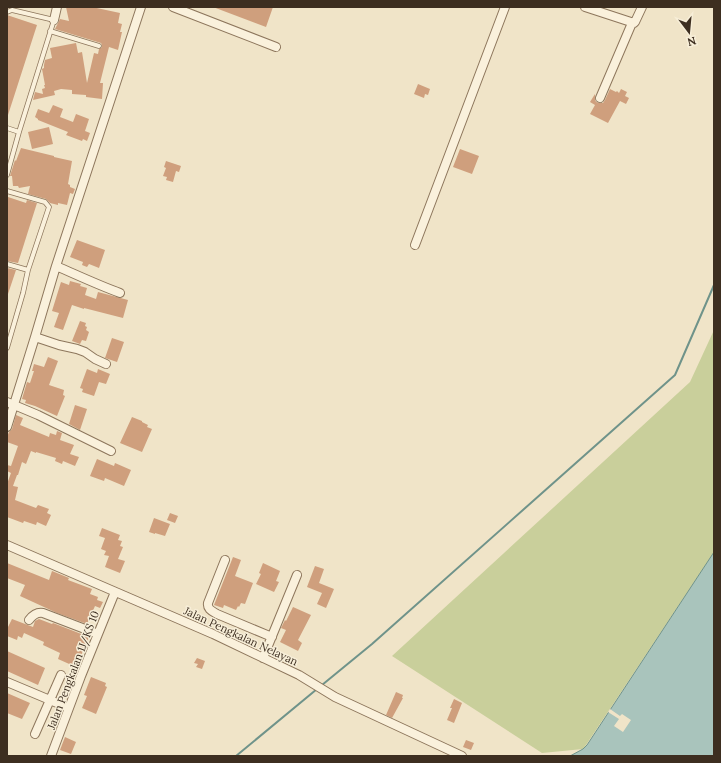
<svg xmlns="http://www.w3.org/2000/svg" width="721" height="763" viewBox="0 0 721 763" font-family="Lora,serif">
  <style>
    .green { fill: #c9cf9b }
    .water { fill: #a9c4bc; stroke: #6f938a }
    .pier { fill: #f0e4c8 }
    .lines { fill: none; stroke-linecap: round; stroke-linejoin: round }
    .stream { stroke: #6f938a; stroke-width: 2 }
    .building { fill: #cf9f7d }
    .service-casing { stroke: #8d765c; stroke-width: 5.5 }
    .minor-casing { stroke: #8d765c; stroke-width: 10 }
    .service { stroke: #faf1dc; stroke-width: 4 }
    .minor { stroke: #faf1dc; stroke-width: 8 }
    .labels { text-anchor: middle; stroke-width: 3; stroke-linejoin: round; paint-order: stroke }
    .street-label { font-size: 11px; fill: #3d2e20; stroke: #f7eed8 }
  </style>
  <rect width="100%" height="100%" fill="#f0e4c8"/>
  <!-- green -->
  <path class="green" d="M714,330V552L586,745L583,749L542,753L392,656L690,382Z"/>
  <!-- water -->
  <path class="water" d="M714,552V756H570L583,749L587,745Z"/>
  <!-- pier -->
  <path class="pier" d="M610,709L620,716L622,714L631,720L623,732L614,726L619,719L608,712Z"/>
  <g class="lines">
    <!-- stream -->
    <path class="stream" d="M322,685L372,644L675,375L714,285
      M236,756L317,689"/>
  </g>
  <!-- building -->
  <path class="building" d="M66,7H92L120,13L118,23L122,24L120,32H122L118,50L109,47L100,83H103L102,99L86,97V95L72,94V90L61,89L54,91L55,95L33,100L35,92L43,94L42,89L45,88L44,85H45L42,69L44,68V65L45,60L52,58L50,48L76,43L78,53L82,52L87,83L94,53L98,54L99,49L102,47V45L101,43L55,29L60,19L69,21Z
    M213,7H273L266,27Z
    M7,15L37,25L8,115L7,114Z
    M418,84L430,89L428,95L425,94L424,98L414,94Z
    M610,89L616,92L617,91L619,93L621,89L627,92L625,96L629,98L626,104L620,101L608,123L590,114L595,105L590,102L595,94V99L596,102L600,103H603L605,100Z
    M53,105L63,109L60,117L73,122L76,114L89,119L85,131L90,133L87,141L83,139L82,141L66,135L68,132L38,120V119L35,117L38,109L49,113Z
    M49,127L53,144L32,149L28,132Z
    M21,148L54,156V157L72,161L68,184L70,185V187L75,189L73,194L70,193L67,205L58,203V205L50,203L46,199L28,194L30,186L19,188L18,186H13L12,176H10L15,160L16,161Z
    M460,149L479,156L472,174L453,167Z
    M166,161L181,166L179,172L176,171L173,182L166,180L167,177L163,176L166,168L164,167Z
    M8,197L26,203L27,200L37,203L18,263L7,261V201Z
    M77,240L105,250L99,268L89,264L87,267L82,265L83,262L70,257Z
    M7,268L16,270L8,294H7Z
    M70,281L81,284L80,286L87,288L85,295L96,299L98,292L128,300L123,318L84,308V309L72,305L63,330L54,327L59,313L52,311L61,282L69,285Z
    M80,321L86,323L85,326L87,327L86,330L89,332L86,341L82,340L80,344L72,341Z
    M112,338L124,342L117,362L105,358Z
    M48,357L58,361L49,385L64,390L63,395L65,396L57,416L35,406L25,403L26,400L22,399L27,382L30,383L34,371H32L34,364L44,367Z
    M87,369L97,373L98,369L110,374L106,384L99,382L94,396L82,392L83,389L80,388Z
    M75,405L87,409L80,430L69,424Z
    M16,415L23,418L20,425L49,437L50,433L56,435L57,431L62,433L60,440L74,445L70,454L79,457L75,466L63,461L62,464L55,461L56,458L36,452V453L31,451L26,464L22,462L18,475H17L13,486L18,487L15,500L36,508L38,505L49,509L47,513L51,515L46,526L37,522L36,525L24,521L23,523L7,517V484L11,473L7,471V465L11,466L18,446L7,442V437L9,432L12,429Z
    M132,417L142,421V422L148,425L147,427L152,429L142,452L120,443Z
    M97,459L114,466L115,463L131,470L124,486L105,478L104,481L90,476Z
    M170,513L178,516L175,523L167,520Z
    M154,518L170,524L165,536L155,533V534L149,532Z
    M102,528L120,535L118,540L122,541L120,546L123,547L118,559L125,561L120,573L105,567L109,556L104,555L106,551L101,549L105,538L99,536Z
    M233,557L241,560L235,576L253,583L245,604L241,603L239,607L238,606L236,610L224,605L223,608L214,605Z
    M7,563L49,580L52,571L69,578L68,580L92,589L90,594L98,597L97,600L103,602L100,608L95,606L87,624L57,613L20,596L25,585L7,578Z
    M263,563L280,571L276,581L279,582L274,592L256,584L261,574L259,573Z
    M315,566L324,569L319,583L334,589L326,608L317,604L322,593L307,587Z
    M293,607L311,615L298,640L302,643L298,651L280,642L286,630L281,628L285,620L286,621Z
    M12,619L33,627L35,621L39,619L52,624L53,623L89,637L76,667L58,659L60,653L43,645L44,642L24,633L22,638L18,636L17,640L7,636V629Z
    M7,651L45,668L38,685L7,671Z
    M197,658L205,661L202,669L196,667L198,664L194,663Z
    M91,677L106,683L105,686L107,687L96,714L82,708L87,696L84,695Z
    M396,692L403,695L402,698H403L392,718L386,715Z
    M7,693L30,703L22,719L7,713Z
    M454,699L462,703L454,723L447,720L452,708H450Z
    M65,737L76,742L71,754L60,750Z
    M466,740L474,743L471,750L463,747Z"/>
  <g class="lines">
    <defs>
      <path id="service" d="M7,12L12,10L54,20L19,132L7,175
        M50,31L99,46
        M7,128L19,132
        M7,191L45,202L49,207L28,270L23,293L7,348
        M7,264L28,270"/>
      <path id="minor" d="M173,7L276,47
        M585,7L634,23L635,22L642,7
        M54,20L57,7
        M600,98L632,23
        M415,245L505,7
        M56,266C77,275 98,285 120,293
        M35,337L59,345L77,349L85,352L95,359L106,364
        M7,402L38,415L111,451
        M7,427L35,337L56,266L141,7
        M7,545L213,634L299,675L335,697L462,756
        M225,560L208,603C207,609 212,611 217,614L272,637
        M29,620C32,616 37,612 43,613L98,634
        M263,658L297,575
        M7,682L69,708
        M35,734L61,675
        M51,756L81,676L115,592"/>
    </defs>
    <!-- service casing -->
    <use href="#service" class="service-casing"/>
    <!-- minor casing -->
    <use href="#minor" class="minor-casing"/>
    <!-- service -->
    <use href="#service" class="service"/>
    <!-- minor -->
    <use href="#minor" class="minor"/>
  </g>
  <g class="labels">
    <!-- street labels -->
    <g class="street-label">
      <text transform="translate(241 636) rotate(25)" y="4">Jalan Pengkalan Nelayan</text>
      <text transform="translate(73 670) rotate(-69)" y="4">Jalan Pengkalan 1J/KS 10</text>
    </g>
  </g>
  <!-- border -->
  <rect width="721" height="763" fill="none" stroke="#3d2e20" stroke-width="16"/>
  <!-- north arrow -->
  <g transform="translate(689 32) rotate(164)" stroke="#f7eed8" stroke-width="3" paint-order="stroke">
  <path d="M0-3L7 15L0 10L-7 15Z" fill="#3d2e20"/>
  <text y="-6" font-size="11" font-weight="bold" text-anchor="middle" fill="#3d2e20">N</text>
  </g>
</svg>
